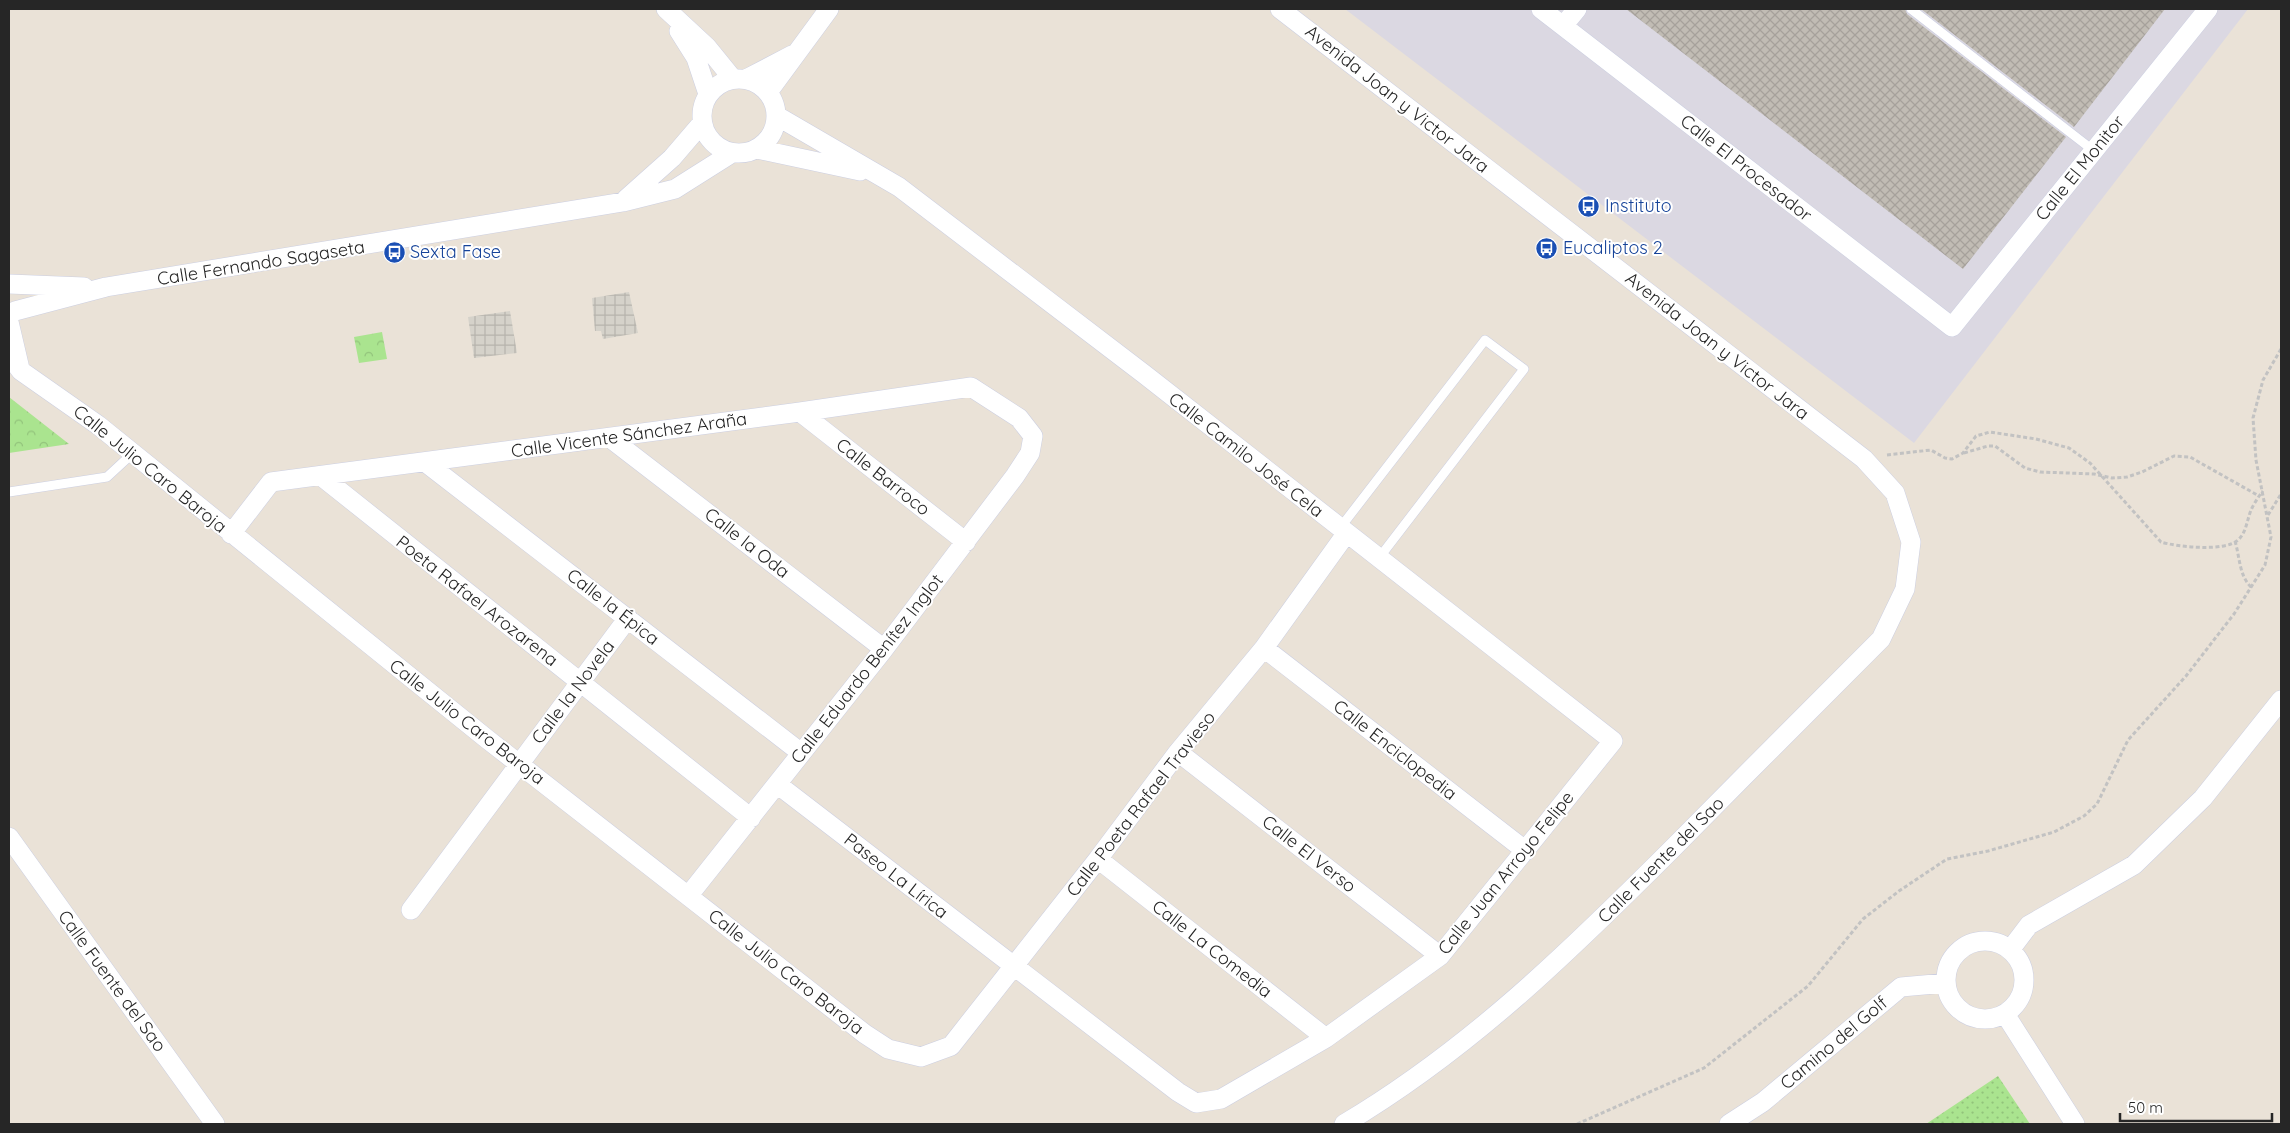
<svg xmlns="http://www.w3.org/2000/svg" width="2290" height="1133" viewBox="0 0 2290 1133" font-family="Quicksand,sans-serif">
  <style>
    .industrial { fill: #dbd8e2 }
    .grass { fill: url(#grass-dots) }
    .park { fill: url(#park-crowns) }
    .plaza { fill: url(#plaza-grid) }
    .building { fill: url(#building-cross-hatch) }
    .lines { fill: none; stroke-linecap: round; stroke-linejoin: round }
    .lane-casing { stroke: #cccfe1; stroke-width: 10 }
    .street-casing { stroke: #cccfe1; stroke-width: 20 }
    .path { stroke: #c2c2c2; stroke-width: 3; stroke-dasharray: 4 2.5; stroke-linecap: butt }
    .lane { stroke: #fff; stroke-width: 9 }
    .street { stroke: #fff; stroke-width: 19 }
    .labels { text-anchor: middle; stroke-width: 4; stroke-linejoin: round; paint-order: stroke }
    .street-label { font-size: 18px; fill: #262626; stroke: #fff }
    .transit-label { font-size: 18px; fill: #164399; stroke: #fff; text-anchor: start }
  </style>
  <defs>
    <pattern id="grass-dots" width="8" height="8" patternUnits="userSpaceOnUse" patternTransform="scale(1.25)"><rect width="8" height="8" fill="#aae48f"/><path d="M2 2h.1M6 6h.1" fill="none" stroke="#92c37b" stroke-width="1.8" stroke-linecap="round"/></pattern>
    <pattern id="park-crowns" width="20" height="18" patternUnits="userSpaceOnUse" patternTransform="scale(1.25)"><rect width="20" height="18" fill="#aae48f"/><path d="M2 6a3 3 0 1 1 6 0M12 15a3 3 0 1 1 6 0" fill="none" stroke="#92c37b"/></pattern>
    <pattern id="plaza-grid" width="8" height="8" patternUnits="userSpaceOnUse" patternTransform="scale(1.25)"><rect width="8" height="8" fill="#d5d2ca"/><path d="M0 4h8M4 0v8" fill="none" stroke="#b7b4ad"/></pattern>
    <pattern id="building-cross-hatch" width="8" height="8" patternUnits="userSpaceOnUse" patternTransform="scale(1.25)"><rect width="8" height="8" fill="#c1bcb4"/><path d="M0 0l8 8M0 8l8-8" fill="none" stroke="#a6a19b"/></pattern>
  </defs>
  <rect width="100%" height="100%" fill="#eae2d7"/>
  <!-- industrial -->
  <path class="industrial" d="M1345,9H2248L1914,443Z"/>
  <!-- grass -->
  <path class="grass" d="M1998,1076L2030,1124H1926Z"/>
  <!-- park -->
  <path class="park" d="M382,332L387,359L359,363L354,337Z
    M9,397L69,444L9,453Z"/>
  <!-- plaza -->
  <path class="plaza" d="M629,292L638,333L603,339L601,331H595L592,298Z
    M510,311L517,353L474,358L468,317Z"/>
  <!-- building -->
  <path class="building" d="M1626,9H1905L1907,14L2066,137L1963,269Z
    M1921,9H2165L2074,127Z"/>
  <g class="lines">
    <defs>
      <path id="lane" d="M1911,9L2094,151
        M9,492L107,477L133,453
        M1340,528L1485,340L1524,369L1379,558"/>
      <path id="street" d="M666,9L707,47L733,79
        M1280,9L1864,459L1895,493L1911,542L1905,589L1881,639C1811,709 1742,778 1673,848C1569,952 1470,1049 1344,1124
        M1541,9L1952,327L2208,9
        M1563,26L1577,9
        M679,31L696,58L708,94
        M702 116a37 37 0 1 1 74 0a37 37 0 1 1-74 0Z
        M746,79L792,55
        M768,92L829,9
        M777,116L899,187L1144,374L1613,741L1440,956L1326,1038L1221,1099L1196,1103L1178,1092L777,784
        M757,149L860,171
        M626,199L672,158L702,123
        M9,284L84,287
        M15,311L106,287L623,202L675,189L732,153
        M9,322L20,369
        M9,355L21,371L98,425L487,739L865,1034L888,1049L921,1057L951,1046L1098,859L1178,752L1264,648L1346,534
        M800,412L966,542
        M610,438L884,649
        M425,462L800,752
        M321,476L751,818
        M231,534L271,482L800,412L971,387L1019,418L1033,436L1030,453L1015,476L884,649L689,895
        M1264,648L1526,851
        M1178,752L1440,956
        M9,837L215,1124
        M1098,859L1326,1038
        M411,910L628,618
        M1946 980a39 39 0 1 1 78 0a39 39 0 1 1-78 0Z
        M2010,950L2029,925L2134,865L2203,798L2281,700
        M2005,1014L2075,1124
        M1729,1124L1763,1102L1901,987L1946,983"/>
    </defs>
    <!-- lane casing -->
    <use href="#lane" class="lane-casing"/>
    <!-- street casing -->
    <use href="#street" class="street-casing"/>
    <!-- path -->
    <path class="path" d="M1964,453L1988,446H1995L2025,468L2040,472L2094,474L2112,478L2127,477L2142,472L2174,456L2190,457L2259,496
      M1887,455L1931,450L1945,458L1952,459L1963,453L1976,436L1990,432L2036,439L2069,448L2090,463L2161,542C2177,547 2225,552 2238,540C2247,532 2247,518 2252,508C2255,502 2259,496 2263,491
      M2268,515L2281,494
      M2235,541C2240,558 2239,575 2251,587
      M1577,1124L1704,1068L1808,986L1863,919L1899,891L1947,859L1988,851L2054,832L2084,816L2097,804L2128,740L2186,676L2234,614L2265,565L2271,537L2256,460L2253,418L2263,380L2281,349"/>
    <!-- lane -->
    <use href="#lane" class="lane"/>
    <!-- street -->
    <use href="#street" class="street"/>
  </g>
  <!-- icons -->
  <defs>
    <symbol id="bus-disc" viewBox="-11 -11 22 22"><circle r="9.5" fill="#1a4fb4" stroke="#fff"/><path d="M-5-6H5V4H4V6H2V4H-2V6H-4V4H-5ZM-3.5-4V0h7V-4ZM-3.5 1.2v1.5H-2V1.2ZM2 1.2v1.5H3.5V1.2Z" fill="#fff"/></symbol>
  </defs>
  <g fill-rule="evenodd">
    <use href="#bus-disc" x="1576" y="194" width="25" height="25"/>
    <use href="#bus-disc" x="1534" y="236" width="25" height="25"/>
    <use href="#bus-disc" x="382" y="240" width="25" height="25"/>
  </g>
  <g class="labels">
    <!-- street labels -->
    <g class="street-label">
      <text transform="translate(1397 99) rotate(38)" y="6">Avenida Joan y Victor Jara</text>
      <text transform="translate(1746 168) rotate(38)" y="6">Calle El Procesador</text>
      <text transform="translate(2080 168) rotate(-51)" y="6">Calle El Monitor</text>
      <text transform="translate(261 263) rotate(-9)" y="6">Calle Fernando Sagaseta</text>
      <text transform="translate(1717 346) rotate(38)" y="6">Avenida Joan y Victor Jara</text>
      <text transform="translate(629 435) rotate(-8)" y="6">Calle Vicente Sánchez Araña</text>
      <text transform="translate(1246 455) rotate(38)" y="6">Calle Camilo José Cela</text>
      <text transform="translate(150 469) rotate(39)" y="6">Calle Julio Caro Baroja</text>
      <text transform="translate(883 477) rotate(38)" y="6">Calle Barroco</text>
      <text transform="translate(747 543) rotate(38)" y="6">Calle la Oda</text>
      <text transform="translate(477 601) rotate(38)" y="6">Poeta Rafael Arozarena</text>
      <text transform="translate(613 607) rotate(38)" y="6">Calle la Épica</text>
      <text transform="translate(867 669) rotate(-52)" y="6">Calle Eduardo Benítez Inglot</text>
      <text transform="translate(573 692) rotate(-53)" y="6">Calle la Novela</text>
      <text transform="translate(467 722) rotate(38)" y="6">Calle Julio Caro Baroja</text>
      <text transform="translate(1395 750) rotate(38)" y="6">Calle Enciclopedia</text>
      <text transform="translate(1141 804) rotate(-52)" y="6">Calle Poeta Rafael Travieso</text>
      <text transform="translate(1309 854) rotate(38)" y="6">Calle El Verso</text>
      <text transform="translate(1661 860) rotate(-45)" y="6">Calle Fuente del Sao</text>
      <text transform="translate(1506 873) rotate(-51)" y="6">Calle Juan Arroyo Felipe</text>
      <text transform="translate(896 876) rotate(38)" y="6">Paseo La Lírica</text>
      <text transform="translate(1212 949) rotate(38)" y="6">Calle La Comedia</text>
      <text transform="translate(786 972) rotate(38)" y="6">Calle Julio Caro Baroja</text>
      <text transform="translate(112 981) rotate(54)" y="6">Calle Fuente del Sao</text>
      <text transform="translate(1834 1043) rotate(-40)" y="6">Camino del Golf</text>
    </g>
    <!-- transit labels -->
    <g class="transit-label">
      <text x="1605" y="212">Instituto</text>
      <text x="1563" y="254">Eucaliptos 2</text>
      <text x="410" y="258">Sexta Fase</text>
    </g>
  </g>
  <!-- border -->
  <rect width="2290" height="1133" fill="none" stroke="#262626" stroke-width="20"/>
  <!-- scale -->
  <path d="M2120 1113v8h152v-8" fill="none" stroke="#262626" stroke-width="2.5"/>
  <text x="2128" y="1113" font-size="15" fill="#262626" stroke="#ffffff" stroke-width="4" paint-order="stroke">50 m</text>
</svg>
